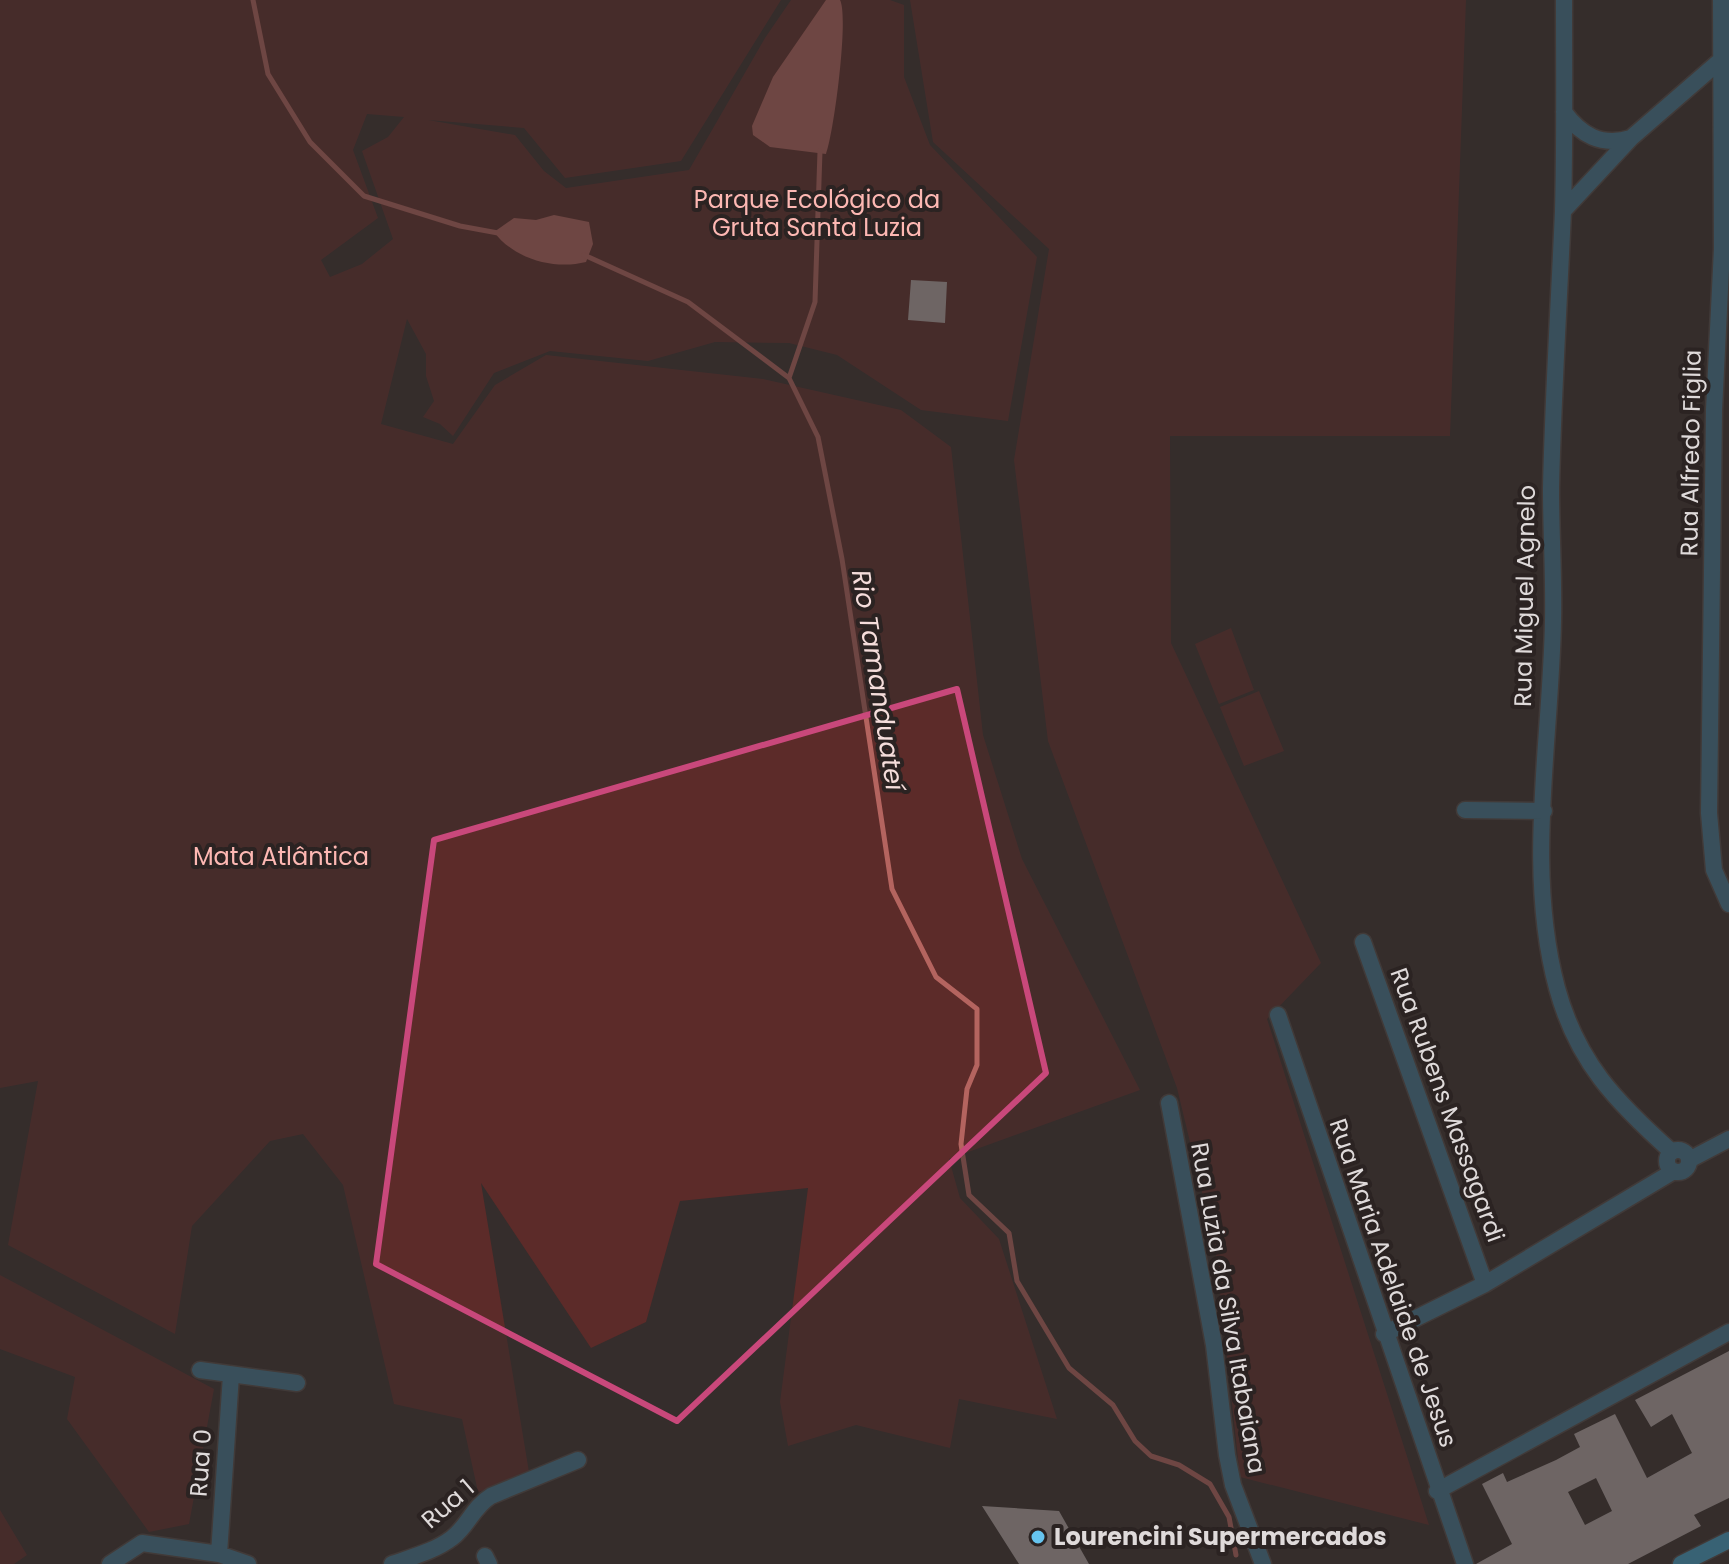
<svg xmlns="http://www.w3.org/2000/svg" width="1729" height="1564" viewBox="0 0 1729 1564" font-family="Poppins,sans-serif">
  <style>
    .green { fill: #5c2b29; fill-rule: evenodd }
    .water { fill: #b4645f }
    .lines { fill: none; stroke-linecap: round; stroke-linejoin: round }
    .stream { stroke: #b4645f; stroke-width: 5 }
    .building { fill: #b3a9a8; fill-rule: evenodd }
    .street-casing { stroke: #504948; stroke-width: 19 }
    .secondary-casing { stroke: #504948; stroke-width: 19 }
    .street { stroke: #3e7994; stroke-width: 16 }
    .secondary { stroke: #3ca2cd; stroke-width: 16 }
    .marked { fill: none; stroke: #c9487b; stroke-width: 6; stroke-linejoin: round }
    .poi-dot { fill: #66c4ef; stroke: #2b2322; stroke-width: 3 }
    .labels { text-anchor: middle; stroke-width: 8; stroke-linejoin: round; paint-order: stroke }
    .park-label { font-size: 24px; fill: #fdb8b3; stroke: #2b2322 }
    .street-label { font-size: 24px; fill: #dfdada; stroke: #2b2322 }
    .poi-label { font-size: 24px; font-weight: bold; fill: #dfdada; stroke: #2b2322; text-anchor: start }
    .water-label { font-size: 26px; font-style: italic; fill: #f5dddb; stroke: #2b2322 }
  </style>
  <rect width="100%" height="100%" fill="#352d2c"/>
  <!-- green -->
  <path class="green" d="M0,0H781L681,161L565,178L524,128L428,120L515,135L544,171L566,188L689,170L765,38L791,0H890L904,5V77L930,145L1037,257L1008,421L921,410L837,355L789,343L715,342L648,361L550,351L494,373L453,436L440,424L423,417L434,401L426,376V354L407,319L381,424L453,444L495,385L546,355L763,379L901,410L951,447L983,735L1022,859L1140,1090L949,1159L960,1198L999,1239L1057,1419L959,1399L950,1448L856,1425L788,1446L780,1402L808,1188L680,1201L646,1322L591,1348L481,1183L530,1478L478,1492L462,1419L394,1404L343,1185L303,1134L270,1141L192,1226L175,1334L8,1245L38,1081L0,1088ZM367,114L404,117L388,137L362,151L393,239L362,264L330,277L321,260L378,218L353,150Z
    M910,0H1466L1450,436H1170L1171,643L1321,963L1267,1019L1429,1525L1240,1477L1215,1246L1177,1088L1048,741L1014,460L1049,249L933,142Z
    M1231,628L1254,690L1219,704L1195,644Z
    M1259,691L1284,751L1244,766L1220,707Z
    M0,1275L214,1389L189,1524L149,1532L67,1419L75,1377L0,1349Z
    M0,1510L27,1555L14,1564H0Z"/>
  <!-- water -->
  <path class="water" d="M826,0H840C849,17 834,133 826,154L770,147L753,135L752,126L773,77Z
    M554,215L589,222L593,244L586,262C554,270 514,259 494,232L514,218L536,220Z"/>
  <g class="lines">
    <!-- stream -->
    <path class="stream" d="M253,0L268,74L310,142L364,196L460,226L498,233
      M584,255L688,302L789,378L818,437L842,559L892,889L936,977L977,1009V1065L967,1089L961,1144L969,1195L1009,1233L1017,1281L1069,1368L1113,1405L1135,1441L1151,1456L1179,1465L1210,1484L1229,1517L1236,1555
      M789,378L815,302L820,151"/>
  </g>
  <!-- building -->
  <path class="building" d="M911,280L947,282L945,323L908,320Z
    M1729,1351V1498L1694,1515L1701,1526L1628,1564H1476L1512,1544L1482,1484L1503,1473L1507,1482L1556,1460L1580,1447L1574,1434L1615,1414L1647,1478L1692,1453L1672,1414L1651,1427L1635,1400ZM1596,1478L1612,1511L1585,1525L1568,1492Z
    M982,1506L1059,1511L1089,1564H1019Z"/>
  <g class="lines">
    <defs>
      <path id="street" d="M1564,0C1564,70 1565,141 1563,211C1559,304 1553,396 1551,488C1551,533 1554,577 1553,621C1551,741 1525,869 1557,988C1577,1062 1616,1102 1672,1152
        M1721,0L1722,249L1714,410L1709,813L1714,870L1729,904
        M1564,112C1581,135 1601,147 1631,138
        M1563,211L1631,138L1722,59
        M1465,810L1544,811
        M1363,942L1485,1284
        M1278,1015L1465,1564
        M1169,1103L1214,1345L1227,1455L1233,1485L1263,1564
        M1667 1161a11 11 0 1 1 22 0a11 11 0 1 1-22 0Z
        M1689,1160L1729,1139
        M1384,1334L1485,1284L1674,1171
        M200,1370L297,1383
        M1437,1491L1729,1332
        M219,1554L231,1375
        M485,1556L489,1564
        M110,1564L142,1543L219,1554L248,1564
        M392,1564C412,1557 435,1551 452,1538C468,1526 473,1507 491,1496L578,1460"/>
      <path id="secondary" d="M1681,1564L1729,1540"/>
    </defs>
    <!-- street casing -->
    <use href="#street" class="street-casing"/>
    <!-- secondary casing -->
    <use href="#secondary" class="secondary-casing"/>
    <!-- street -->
    <use href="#street" class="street"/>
    <!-- secondary -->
    <use href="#secondary" class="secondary"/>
  </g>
  <!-- marked area -->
  <path d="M0 0H1729V1564H0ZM957,689L1046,1073L677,1421L376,1264L434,840Z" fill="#352d2c" fill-opacity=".55" fill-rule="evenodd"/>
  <path class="marked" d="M957,689L1046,1073L677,1421L376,1264L434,840Z"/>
  <!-- markers -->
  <circle class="poi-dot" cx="1038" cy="1537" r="8"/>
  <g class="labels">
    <!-- park labels -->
    <g class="park-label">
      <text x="817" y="208">Parque Ecológico da<tspan x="817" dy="28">Gruta Santa Luzia</tspan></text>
      <text x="281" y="865">Mata Atlântica</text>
    </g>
    <!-- street labels -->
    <g class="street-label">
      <text transform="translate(1691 453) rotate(-89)" y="8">Rua Alfredo Figlia</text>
      <text transform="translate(1525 596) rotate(-89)" y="8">Rua Miguel Agnelo</text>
      <text transform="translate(1447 1105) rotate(70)" y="8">Rua Rubens Massagardi</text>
      <text transform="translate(1393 1283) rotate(71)" y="8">Rua Maria Adelaide de Jesus</text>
      <text transform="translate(1228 1308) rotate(80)" y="8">Rua Luzia da Silva Itabaiana</text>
      <text transform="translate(201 1463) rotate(-86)" y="8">Rua 0</text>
      <text transform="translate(448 1504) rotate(-41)" y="8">Rua 1</text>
    </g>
    <!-- poi labels -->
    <g class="poi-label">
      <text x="1054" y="1545">Lourencini Supermercados</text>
    </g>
    <!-- water labels -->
    <g class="water-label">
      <text transform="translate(878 680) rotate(81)" y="9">Rio Tamanduateí</text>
    </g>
  </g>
</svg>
